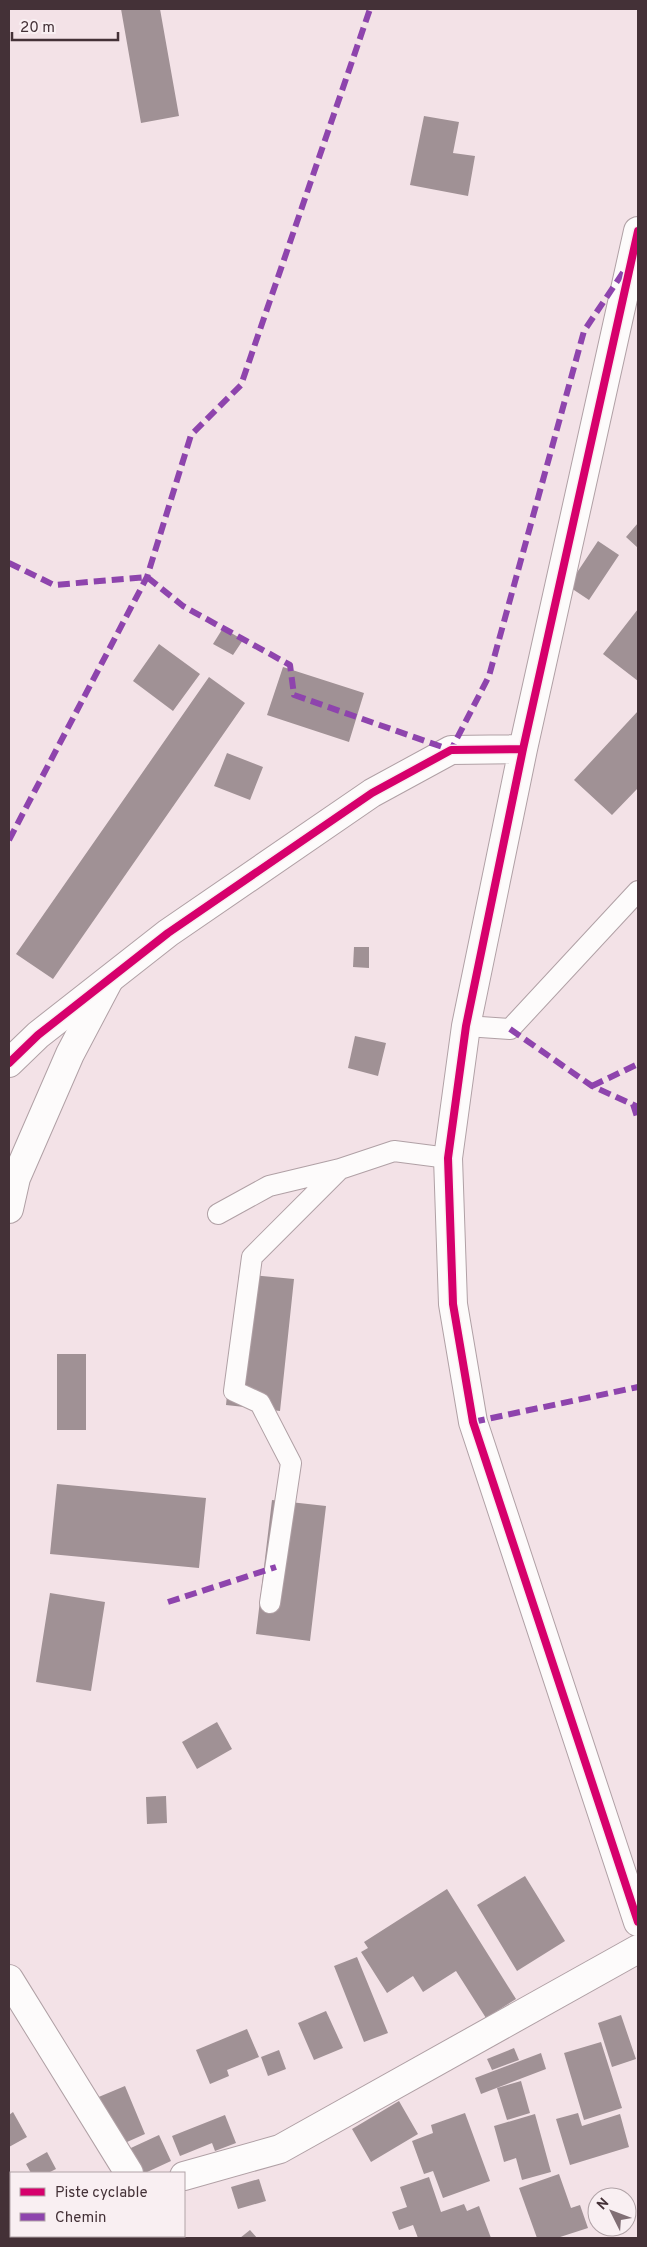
<svg xmlns="http://www.w3.org/2000/svg" width="647" height="2247" viewBox="0 0 647 2247" font-family="Overpass,sans-serif">
  <style>
    .building { fill: #a09195 }
    .lines { fill: none; stroke-linecap: round; stroke-linejoin: round }
    .service-casing { stroke: #b0a0a5; stroke-width: 22 }
    .minor-casing { stroke: #b0a0a5; stroke-width: 30 }
    .tertiary-casing { stroke: #b0a0a5; stroke-width: 30 }
    .service { stroke: #fdfbfb; stroke-width: 20 }
    .minor { stroke: #fdfbfb; stroke-width: 28 }
    .tertiary { stroke: #fdfbfb; stroke-width: 28 }
    .quiet { stroke: #8e44ad; stroke-width: 6; stroke-dasharray: 12 6; stroke-linecap: butt }
    .cycleway-casing { stroke: #f9eff2; stroke-width: 11 }
    .cycleway { stroke: #d6006c; stroke-width: 8 }
  </style>
  <rect width="100%" height="100%" fill="#f3e2e7"/>
  <!-- building -->
  <path class="building" d="M121,9H160L179,116L141,123Z
    M424,116L459,122L453,153L475,156L468,196L410,185Z
    M638,523V548L626,537Z
    M598,541L619,555L589,600L568,586Z
    M638,609V681L603,654Z
    M223,628L243,640L233,655L213,644Z
    M159,644L200,674L173,711L133,681Z
    M283,667L364,693L349,742L267,715Z
    M209,677L245,703L53,979L16,954Z
    M638,711V788L612,815L574,780Z
    M227,753L263,767L250,800L214,786Z
    M354,947H369V968L353,967Z
    M355,1036L386,1043L378,1076L348,1068Z
    M239,1274L294,1279L280,1411L226,1405Z
    M57,1354H86V1430H57Z
    M57,1484L206,1498L199,1568L50,1554Z
    M272,1500L326,1506L310,1641L256,1634Z
    M50,1593L105,1602L91,1691L36,1682Z
    M217,1722L232,1749L197,1769L182,1742Z
    M166,1796L167,1823L147,1824L146,1797Z
    M525,1876L565,1941L517,1971L477,1905Z
    M447,1889L516,1999L486,2018L456,1971L423,1992L413,1976L387,1993L361,1952L368,1948L364,1942Z
    M357,1957L388,2033L364,2042L334,1966Z
    M326,2011L343,2048L314,2060L298,2023Z
    M621,2015L636,2059L612,2067L598,2023Z
    M247,2029L259,2057L227,2070L229,2076L210,2084L196,2050Z
    M601,2042L622,2108L584,2120L564,2053Z
    M514,2048L519,2060L492,2070L487,2059Z
    M279,2050L286,2069L268,2076L261,2057Z
    M541,2053L546,2069L481,2094L475,2078Z
    M521,2081L530,2113L507,2120L497,2088Z
    M125,2086L145,2134L109,2150L89,2101Z
    M399,2101L418,2134L371,2162L352,2129Z
    M13,2112L27,2137L9,2147V2115Z
    M465,2113L490,2181L443,2198L433,2171L424,2174L412,2141L433,2133L431,2125Z
    M578,2113L582,2126L620,2114L629,2147L570,2165L556,2119Z
    M535,2114L551,2172L522,2180L516,2158L504,2162L494,2126Z
    M225,2115L236,2143L215,2151L212,2143L180,2156L172,2136Z
    M159,2135L171,2161L145,2173H113L107,2159Z
    M47,2152L56,2169L48,2173H31L26,2164Z
    M559,2174L571,2208L580,2205L588,2228L557,2238H537L519,2188Z
    M429,2177L441,2212L464,2204L467,2211L479,2206L491,2238H418L413,2225L399,2230L392,2212L407,2207L400,2187Z
    M259,2179L266,2201L238,2209L231,2187Z
    M250,2230L257,2238H240Z"/>
  <g class="lines">
    <defs>
      <path id="service" d="M466,1026L510,1029L638,891
        M218,1214L269,1186L340,1169
        M270,1603L291,1463L260,1403L234,1391L252,1257L340,1169L394,1151L448,1158"/>
      <path id="minor" d="M9,1209L16,1178L70,1054L109,980
        M9,1979L129,2173
        M184,2176L280,2149L638,1949
        M31,2238L36,2236"/>
      <path id="tertiary" d="M638,231L523,749L466,1026L448,1158L453,1304L473,1422L638,1922
        M9,1063L38,1035L168,933L372,793L451,750L523,749"/>
    </defs>
    <!-- service casing -->
    <use href="#service" class="service-casing"/>
    <!-- minor casing -->
    <use href="#minor" class="minor-casing"/>
    <!-- tertiary casing -->
    <use href="#tertiary" class="tertiary-casing"/>
    <!-- service -->
    <use href="#service" class="service"/>
    <!-- minor -->
    <use href="#minor" class="minor"/>
    <!-- tertiary -->
    <use href="#tertiary" class="tertiary"/>
    <!-- quiet -->
    <path class="quiet" d="M9,563L54,585L147,577L183,606L290,665L294,695L451,750L489,676L584,331L626,268
      M9,840L147,577L191,435L241,385L370,9
      M510,1029L592,1086L638,1107
      M592,1086L638,1064
      M633,1104L638,1120
      M473,1422L638,1387
      M168,1602L276,1567"/>
    <defs>
      <path id="cycleway" d="M638,231L523,749L466,1026L448,1158L453,1304L473,1422L638,1922
        M9,1063L38,1035L168,933L372,793L451,750L523,749"/>
    </defs>
    <!-- cycleway casing -->
    <use href="#cycleway" class="cycleway-casing"/>
    <!-- cycleway -->
    <use href="#cycleway" class="cycleway"/>
  </g>
  <!-- border -->
  <rect width="647" height="2247" fill="none" stroke="#443137" stroke-width="20"/>
  <!-- legend -->
  <rect x="10" y="2172" width="175" height="65" fill="#f9eff2" stroke="#b1a3a7"/>
  <rect x="20" y="2188" width="25" height="8" fill="#d6006c" stroke="#b1a3a7"/>
  <text x="55" y="2197" font-size="15" fill="#443137">Piste cyclable</text>
  <rect x="20" y="2213" width="25" height="8" fill="#8e44ad" stroke="#b1a3a7"/>
  <text x="55" y="2222" font-size="15" fill="#443137">Chemin</text>
  <!-- north arrow -->
  <g transform="translate(612 2212) rotate(312)"><circle r="24" fill="#f9eff2" stroke="#b1a3a7"/>
  <path d="M0-4L9 19L0 12L-9 19Z" fill="#816f75"/>
  <text y="-8" font-size="14" font-weight="bold" text-anchor="middle" fill="#443137">N</text>
  </g>
  <!-- scale -->
  <path d="M12 32v8h106v-8" fill="none" stroke="#443137" stroke-width="2.5"/>
  <text x="20" y="32" font-size="15" fill="#443137" stroke="#f9eff2" stroke-width="4" paint-order="stroke">20 m</text>
</svg>
